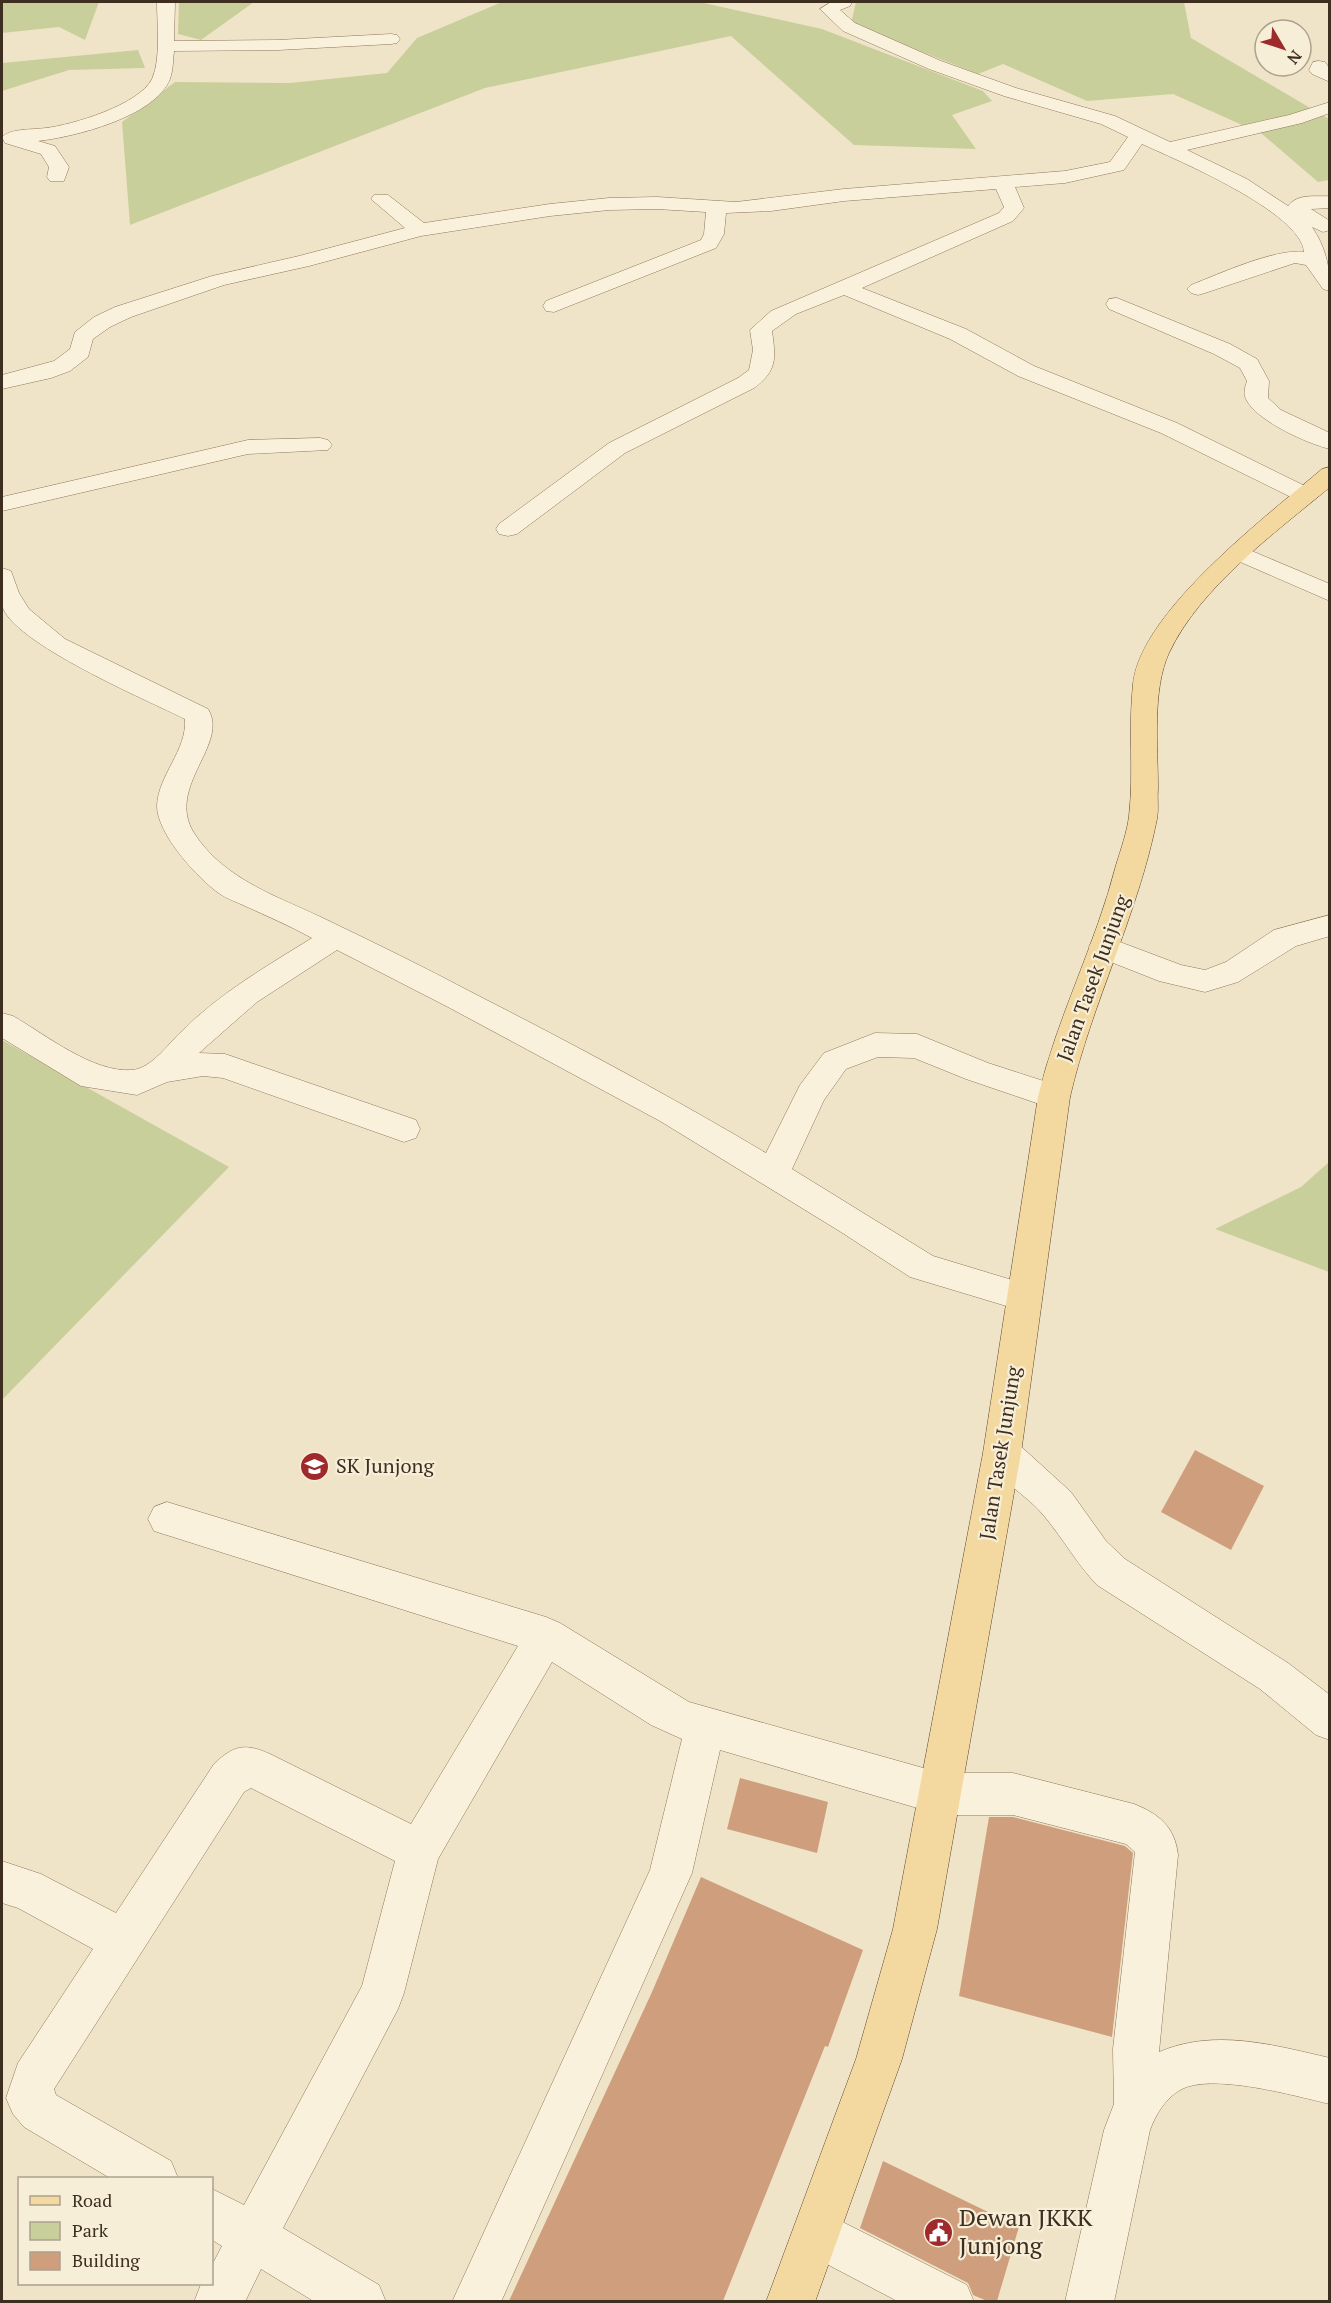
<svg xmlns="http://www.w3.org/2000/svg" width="1331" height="2303" viewBox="0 0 1331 2303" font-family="'PT Serif',serif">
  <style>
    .green { fill: #c9cf9b }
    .building { fill: #cf9f7d }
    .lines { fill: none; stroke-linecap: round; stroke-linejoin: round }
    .minor-casing { stroke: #8d765c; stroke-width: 1 }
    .major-casing { stroke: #5b4430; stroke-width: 1 }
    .minor { fill: #faf1dc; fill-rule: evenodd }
    .major { fill: #f3d9a0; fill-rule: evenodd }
    .labels { text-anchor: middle; stroke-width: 4.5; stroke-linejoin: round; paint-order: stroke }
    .street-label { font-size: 20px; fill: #3d2e20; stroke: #f7eed8 }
    .poi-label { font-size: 20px; fill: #3d2e20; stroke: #f7eed8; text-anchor: start }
    .near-poi-label { font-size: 24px; fill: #3d2e20; stroke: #f7eed8; text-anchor: start }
  </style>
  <rect width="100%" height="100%" fill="#f0e4c8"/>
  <!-- green -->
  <path class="green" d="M2,2H99L85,40L59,27L2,33Z
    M179,2H254L201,40L178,34Z
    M502,2H699L822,29L983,91L992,101L952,115L976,149L854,145L731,36L485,88L130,225L122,122L175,82L290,83L387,73L417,38Z
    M856,2H1184L1191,38L1329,119V180L1318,182L1262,134L1173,94L1087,101L1003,64L978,74L851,24Z
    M138,50L145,68L69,70L2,91V52V63Z
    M2,1040L229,1167L2,1400Z
    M1329,1162V1272L1215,1229L1301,1187Z"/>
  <!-- building -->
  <path class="building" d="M1195,1450L1264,1486L1231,1550L1161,1512Z
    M740,1778L828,1802L817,1853L727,1829Z
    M989,1817H1013L1125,1846L1133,1853L1112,2037L959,1996Z
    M701,1877L863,1950L828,2047L825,2046L723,2301H509L652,1992Z
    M883,2161L1019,2227L997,2301H987L973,2295L968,2283L860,2228Z"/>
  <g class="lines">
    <defs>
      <path id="minor" d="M157,2H175L174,41L278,40L391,34L397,35L400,39L397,43L391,44L278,50L174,51C173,60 173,71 170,79C155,117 74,137 38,141L55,146L69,167L64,181H50L47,177L49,167L41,154L5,143L2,137C11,128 33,130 46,128C72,125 139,105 152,79C161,60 157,23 157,2Z
        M831,2H852L850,6L840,10L855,23L941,61L1016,88L1115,116L1170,142L1289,115L1330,102V113L1302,123L1187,150L1247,179L1288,206C1298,193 1315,197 1330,196V208L1311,209L1330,221V230L1323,232L1312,227C1326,248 1330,267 1330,291L1323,289L1306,265L1295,263L1205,293L1198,295L1191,293L1187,289L1191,285C1219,274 1276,248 1304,252C1301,212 1177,160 1142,144L1124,170L1065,183L1015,187L1024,208L1013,221L862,288L966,329L1034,366L1177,423L1313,490L1317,495L1313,500L1305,502L1297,500L1161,433L1018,376L950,339L844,295L796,314L772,331C776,359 777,371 754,388L625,453L517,534L508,536L499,534L496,529L499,524L609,443L738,378L749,370L753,350L750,330L771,311L999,213L1004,207L996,189L844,201L771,211L726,213L724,234L716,248L554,312L546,311L543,306L546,301L701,240L704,234L706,212L657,209L609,210L550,216L421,236L309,266L224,285L131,317L110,327L93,339L88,357L70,371L51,378L2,389V375L54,361L70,349L75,332L94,317L115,307L212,276L299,256L405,228L371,199L374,195H388L424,223L550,204L609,198L657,197L736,202L844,189L1065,171L1110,162L1128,137L1101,124L1004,96L929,69L843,31L820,9Z
        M1319,61L1325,62L1330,69V82L1312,74L1309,70L1313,62Z
        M1117,298L1230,344L1257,359L1269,381L1268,398L1281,410L1330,433V449C1308,444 1255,420 1246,399C1243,393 1245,387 1247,381L1240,368L1214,354L1109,309L1106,304L1109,299Z
        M320,438L328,440L332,445L328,450L248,454L2,511V497L248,440Z
        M1240,546L1330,584V601L1231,558L1228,553L1231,548Z
        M2,568L11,571L19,593L29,609L65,639L208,709C230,744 165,787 194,833C225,881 280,897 329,921C377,944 424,967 471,992C571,1043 670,1096 766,1153L800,1085L824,1053L875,1033L917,1034L988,1063L1065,1088L1070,1097L1065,1106L1054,1109L966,1079L914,1058L878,1057L846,1069L824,1100L792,1169L933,1256L1035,1287L1041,1297L1035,1307L1023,1311L910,1277L841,1232L660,1121L448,1007L337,950L257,1002L199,1053L225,1054L416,1120L420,1129L416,1138L404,1142L223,1078L203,1076L167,1082L137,1095L81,1086L2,1038V1013L13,1016C46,1035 93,1073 132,1070C151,1069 169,1043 182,1031C220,993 267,966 312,938C290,926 267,916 245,906C237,902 227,899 220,894C198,879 157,834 157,806C158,775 187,751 185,719C149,701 10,642 2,605C0,595 1,578 2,568Z
        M1330,915V936L1296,946L1238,982L1205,992L1159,981L1093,955L1089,947L1093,939L1104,936L1181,965L1205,970L1226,962L1274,930Z
        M1002,1437L1015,1441L1071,1492L1106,1541L1125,1559L1288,1663L1330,1695V1740L1316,1735L1260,1689L1097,1585C1077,1564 1064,1540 1045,1517C1027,1494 996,1480 983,1453L989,1441Z
        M167,1502L546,1617L560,1623L689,1702L941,1773H1013L1134,1804C1159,1814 1175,1827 1178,1855L1159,2052C1215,2028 1273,2045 1330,2058V2104C1295,2096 1211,2072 1180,2090C1165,2099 1156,2114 1150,2130L1114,2302H1065L1104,2130L1114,2104L1113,2049L1135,1852L1126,1844L1013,1815H941L720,1750L692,1873L501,2302H452L650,1870L682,1739L651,1725L552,1662L438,1859L404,1993L398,2009L283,2228L379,2285L386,2302H315L261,2269L245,2302H194L201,2284H212V2265L222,2246L212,2240V2189L244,2205L362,1986L395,1861L251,1788L244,1792L54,2089L56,2095L171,2161L178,2178H110L24,2127L13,2114L6,2098L18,2063L93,1949L18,1908L2,1903V1861L41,1874L116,1913L214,1764C234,1745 245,1743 270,1754L411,1824L518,1646L154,1531L148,1519L154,1507Z
        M817,2209L967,2285L974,2302H899L800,2250L793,2233L800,2216Z"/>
      <path id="major" d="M1330,467V487C1275,533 1200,587 1169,653C1152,690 1158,746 1158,788C1157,798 1159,809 1157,819C1138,915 1092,1002 1070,1097L1021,1453L937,1929L902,2059L815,2302H766L856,2059L893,1929L983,1453L1038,1097C1057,1017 1096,944 1116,865C1121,849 1127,832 1129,816C1134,773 1128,728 1133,684C1140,612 1268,515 1322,469Z"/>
    </defs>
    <!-- minor casing -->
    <use href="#minor" class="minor-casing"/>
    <!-- major casing -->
    <use href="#major" class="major-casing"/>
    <!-- minor -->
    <use href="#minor" class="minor"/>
    <!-- major -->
    <use href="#major" class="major"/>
  </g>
  <!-- icons -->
  <defs>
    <symbol id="school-disc" viewBox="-11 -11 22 22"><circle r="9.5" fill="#9e2a2b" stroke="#f7eed8"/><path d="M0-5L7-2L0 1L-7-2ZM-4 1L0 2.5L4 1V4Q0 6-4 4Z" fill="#fff"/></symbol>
    <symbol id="civic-disc" viewBox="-11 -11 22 22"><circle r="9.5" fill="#9e2a2b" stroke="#f7eed8"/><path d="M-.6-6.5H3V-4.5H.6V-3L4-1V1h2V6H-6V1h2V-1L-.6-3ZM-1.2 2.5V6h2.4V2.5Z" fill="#fff"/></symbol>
  </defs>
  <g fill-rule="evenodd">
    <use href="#school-disc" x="298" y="1450" width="33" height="33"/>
    <use href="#civic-disc" x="922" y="2216" width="33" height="33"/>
  </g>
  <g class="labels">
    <!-- street labels -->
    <g class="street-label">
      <text transform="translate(1093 978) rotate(-70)" y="7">Jalan Tasek Junjung</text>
      <text transform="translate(1000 1453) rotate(-81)" y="7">Jalan Tasek Junjung</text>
    </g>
    <!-- poi labels -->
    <g class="poi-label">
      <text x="336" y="1473">SK Junjong</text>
    </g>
    <!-- near-poi labels -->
    <g class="near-poi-label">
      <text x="959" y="2226">Dewan JKKK<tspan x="959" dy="28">Junjong</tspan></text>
    </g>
  </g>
  <!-- border -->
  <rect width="1331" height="2303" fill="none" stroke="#3d2e20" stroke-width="6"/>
  <!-- legend -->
  <rect x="18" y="2177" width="195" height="108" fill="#f7eed8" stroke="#ada18e" stroke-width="1.5"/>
  <rect x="30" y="2196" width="30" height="9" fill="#f3d9a0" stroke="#ada18e" stroke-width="1.5"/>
  <text x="72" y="2207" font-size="18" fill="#3d2e20">Road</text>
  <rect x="30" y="2222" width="30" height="18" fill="#c9cf9b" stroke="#ada18e" stroke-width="1.5"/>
  <text x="72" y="2237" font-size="18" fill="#3d2e20">Park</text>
  <rect x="30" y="2252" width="30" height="18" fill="#cf9f7d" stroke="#ada18e" stroke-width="1.5"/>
  <text x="72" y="2267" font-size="18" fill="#3d2e20">Building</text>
  <!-- north arrow -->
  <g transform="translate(1283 48) rotate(129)"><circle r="28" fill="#f7eed8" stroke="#ada18e" stroke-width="1.5"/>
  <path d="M0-4.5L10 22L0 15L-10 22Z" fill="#9e2a2b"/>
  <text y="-9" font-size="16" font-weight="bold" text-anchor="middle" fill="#3d2e20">N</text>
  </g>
</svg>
